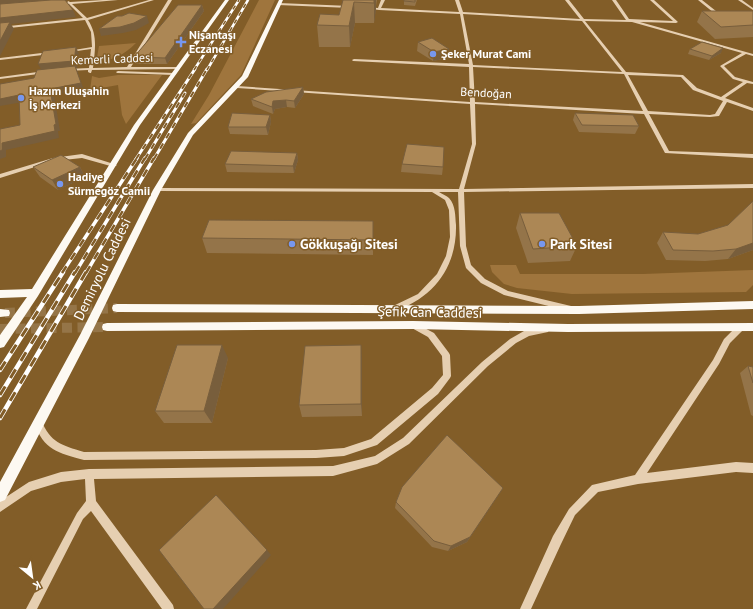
<svg xmlns="http://www.w3.org/2000/svg" width="753" height="609" viewBox="0 0 753 609" font-family="'PT Sans',sans-serif">
  <style>
    .green { fill: #9f753d }
    .lines { fill: none; stroke-linecap: round; stroke-linejoin: round }
    .major-tunnel { stroke: #957548; stroke-width: 10; stroke-dasharray: 10 5.5; stroke-linecap: butt }
    .minor { fill: #e6cfb1; fill-rule: evenodd }
    .major { fill: #fdf9f2; fill-rule: evenodd }
    .rail-far3-casing { stroke: #fff; stroke-width: 2.5 }
    .rail-far2-casing { stroke: #fff; stroke-width: 3 }
    .rail-far1-casing { stroke: #fff; stroke-width: 3.5 }
    .rail-casing { stroke: #fff; stroke-width: 4.5 }
    .rail-far3 { stroke: #825d28; stroke-width: 1.5; stroke-dasharray: 4.5; stroke-linecap: butt }
    .rail-far2 { stroke: #825d28; stroke-width: 2; stroke-dasharray: 6; stroke-linecap: butt }
    .rail-far1 { stroke: #825d28; stroke-width: 2.5; stroke-dasharray: 8; stroke-linecap: butt }
    .rail { stroke: #825d28; stroke-width: 3; stroke-dasharray: 10; stroke-linecap: butt }
    .wall { fill: #947449 }
    .shaded-wall { fill: #785e3c }
    .building { fill: #ac8755; stroke: #785e3c }
    .poi-dot { fill: #7797ee; stroke: #825d28; stroke-width: 1.5 }
    .labels { text-anchor: middle; stroke-width: 3; stroke-linejoin: round; paint-order: stroke }
    .far-poi-label { font-size: 12px; font-weight: bold; fill: #fff; stroke: #825d28; text-anchor: start }
    .far-street-label { font-size: 12px; fill: #fff; stroke: #825d28 }
    .poi-label { font-size: 14px; font-weight: bold; fill: #fff; stroke: #825d28; text-anchor: start }
    .street-label { font-size: 14px; fill: #fff; stroke: #825d28 }
  </style>
  <rect width="100%" height="100%" fill="#825d28"/>
  <!-- green -->
  <path class="green" d="M259,0H275L241,75L196,123L191,124L209,95Z
    M136,43C123,56 114,59 96,63L99,46Z
    M118,75H162L126,124L122,115L118,85L90,90L92,76L99,78Z
    M490,265H516L520,274H643L753,270V285L746,292L572,294L517,288L504,284L492,272Z"/>
  <g class="lines">
    <!-- major-tunnel -->
    <path class="major-tunnel" d="M5,313L117,308
      M0,329L107,327"/>
    <!-- minor -->
    <path class="minor" d="M103,0H118L72,4L87,18L149,0H154L88,20C98,35 95,50 93,68L127,67L168,0H172L131,67H178V69L92,70L91,73H90L88,72V70L66,71V69H67L89,68L91,49L70,52L68,51L92,47L91,32L85,20L0,29V27L83,18L69,4L59,5L57,4L67,3L68,1L70,2Z
      M381,0H385L381,8L459,12L455,0H459L463,12L580,19L565,0H569L584,19L626,20L612,0H616L629,19L673,21L650,0H654L678,22L676,23L640,22L753,54V56L746,54L724,66L735,77L753,82V84L747,83L725,98L753,108V111L727,102L719,116L710,117L649,114L669,151L753,154V158L665,153L644,114L475,104L476,144L464,189L753,184V188L464,192L466,246L471,265L485,279L508,291L571,306L573,308L571,310L569,311L504,295L481,283L466,268L460,246L458,192H439C442,194 447,196 449,198C456,206 455,216 456,225C457,268 433,298 393,312L391,311L389,309L391,307L418,294L437,274L446,256L450,237L449,210L445,200L432,192L155,191V189L157,188L459,189L472,144L470,104L237,88L235,87L237,86L470,102L469,67L353,61L352,60L354,59L469,64L460,14L379,10L364,8L366,7L378,8ZM463,14L582,21L622,72L473,65ZM585,21L632,22L742,53L720,66L733,79L743,82L721,97L697,88L683,75L626,72ZM473,67L624,74L643,111L475,102ZM628,75L681,77L693,90L723,101L715,114L710,115L648,111Z
      M698,0H702L721,15V17H719Z
      M738,0H742L753,8V10Z
      M279,3L350,6L352,7L350,8L278,5Z
      M50,52H51V54L0,60V58Z
      M45,71H46V73L0,79V77Z
      M118,71L174,73L176,74L174,75L117,73L116,72Z
      M82,154L117,165L114,167L82,158L54,161L0,178V174L53,158Z
      M413,322L434,333L449,353L450,355L451,376L450,378L438,394L377,445L344,456L316,458L84,460C58,453 44,450 34,423L35,420L38,419L41,420C51,443 61,445 84,452L316,450L344,448L371,439L432,388L443,375L442,356L428,337L410,327L409,325L410,323Z
      M741,324L744,325L745,327L744,329L730,343L719,364L647,473L736,462L753,463V473L736,472L638,484L598,492L575,515L561,544L531,609H520L553,536L569,509L592,485L635,475L713,360L724,339L738,325Z
      M545,327L548,328L549,330L548,332L529,336L516,343L488,366L409,444L377,464L333,476L94,479L96,501L173,605L174,609H162L91,511L83,519L37,609H26L77,513L86,501L85,479L61,482L31,491L0,512V501L29,482L61,472L89,469L333,466L375,456L403,438L482,362L510,339L524,331Z"/>
    <!-- major -->
    <path class="major" d="M225,0H229L140,125L38,296L4,347L0,348V335L27,297L0,298V290L32,289L134,125Z
      M279,0H283L248,77L193,135L161,190L89,338L5,500L0,502V482L80,335L153,190L188,133L242,76Z
      M753,301V309L579,314L117,312L113,311L112,308L113,305L117,304L579,306Z
      M0,309L9,310L10,313L9,316L0,317Z
      M413,321L568,324L753,323V331L568,332L413,329L107,331L103,330L102,327L103,324L107,323Z"/>
    <defs>
      <path id="rail-far3" d="M194,70L239,0
        M207,70L248,0"/>
      <path id="rail-far2" d="M136,159L195,69
        M145,159L185,93
        M154,159L207,69"/>
      <path id="rail-far1" d="M62,273L137,158
        M75,273L145,158
        M86,273L154,158"/>
      <path id="rail" d="M0,370L63,272
        M0,395L75,272
        M0,418L86,272"/>
    </defs>
    <!-- rail-far3 casing -->
    <use href="#rail-far3" class="rail-far3-casing"/>
    <!-- rail-far2 casing -->
    <use href="#rail-far2" class="rail-far2-casing"/>
    <!-- rail-far1 casing -->
    <use href="#rail-far1" class="rail-far1-casing"/>
    <!-- rail casing -->
    <use href="#rail" class="rail-casing"/>
    <!-- rail-far3 -->
    <use href="#rail-far3" class="rail-far3"/>
    <!-- rail-far2 -->
    <use href="#rail-far2" class="rail-far2"/>
    <!-- rail-far1 -->
    <use href="#rail-far1" class="rail-far1"/>
    <!-- rail -->
    <use href="#rail" class="rail"/>
  </g>
  <!-- wall -->
  <path class="wall" d="M343,0H377L376,6L374,23H355L350,47H319L317,25L339,15Z
    M417,0L415,6L404,5V1Z
    M202,5L204,11L167,64H136L134,57Z
    M702,11H753V37L715,39L697,22Z
    M418,42L449,49L448,58L433,61L417,51Z
    M690,49L721,53L709,60L688,54Z
    M303,87L304,94L295,108L287,107L275,109L273,114L253,106L251,99Z
    M575,113L639,126L635,134L579,132L573,120Z
    M270,115L271,122L268,135L230,134L228,127Z
    M297,153L298,160L294,173L227,172L225,164Z
    M402,164L443,167L442,175L401,172Z
    M33,167H80L85,177L58,190L40,177Z
    M520,213L577,246L570,261L528,263L516,228Z
    M663,232L753,250L728,259L705,261L666,260L657,243Z
    M373,236V255L207,253L202,238Z
    M228,358L212,423H164L155,411Z
    M362,358V416L302,417L299,405Z
    M748,366L753,367V416L751,415L740,373Z
    M503,488L467,542L448,551L432,547L395,508L396,502Z"/>
  <!-- shaded-wall -->
  <path class="shaded-wall" d="M0,0H67L66,1L0,6Z
    M374,0H376V11L374,23Z
    M354,2L355,23L350,47L349,26Z
    M202,5L204,11L167,64L165,58Z
    M73,10L76,17L11,24L14,29L0,56V18Z
    M147,16L149,23L136,30L123,33L101,36L99,29Z
    M76,47L79,54L77,68H76L84,90L54,95L60,131H58L59,138L6,150V157L0,159V151L2,143L55,131L42,71L38,64Z
    M723,48L721,53L709,60L712,56Z
    M449,49L448,58L433,61L434,52Z
    M303,87L304,94L295,108L294,101Z
    M19,95L23,102L0,106V99Z
    M286,100L287,107L275,109L273,114L272,107L273,101Z
    M270,115L271,122L268,135L266,127Z
    M297,153L298,160L294,173L293,166Z
    M80,167L85,177L58,190L52,180Z
    M753,243V250L728,259L736,249Z
    M222,345L228,358L212,423L204,411Z
    M361,345L362,358V416L361,404Z
    M503,488L467,542L448,551L451,546Z
    M267,550L271,555L223,609H213Z"/>
  <!-- building -->
  <path class="building" d="M51,0H65L73,10L0,18V4Z
    M343,0H374V3L354,2L349,26L317,25L320,14L339,15Z
    M404,0H415V2L404,1Z
    M178,5H202L165,58L134,57Z
    M702,11H753V25L721,27Z
    M129,13L147,16L134,23L120,27L99,29L117,16H122Z
    M10,22L0,41V23Z
    M432,38L449,49L434,52L418,42Z
    M702,42L723,48L712,56L690,49Z
    M76,47L74,61L38,64L43,51Z
    M75,66L81,83L50,89L56,124L54,125L55,131L2,143V150L0,151V129L20,125L19,95L0,99V84L34,78L37,70Z
    M303,87L294,101L286,100L273,101L272,107L251,99L266,92Z
    M232,113L270,115L266,127H228Z
    M575,113L633,115L639,126L582,125Z
    M407,144L444,147L443,167L402,164Z
    M231,151L297,153L293,166L225,164Z
    M61,155L80,167L52,180L33,167Z
    M753,201V243L736,249L713,251L673,250L663,232L698,234L728,225Z
    M520,213H559L577,246L533,249Z
    M209,220L373,221V240L202,238Z
    M177,345H222L204,411H155Z
    M361,345V404L299,405L305,346Z
    M748,366L753,367V383Z
    M447,435L503,488L470,537L451,546L434,541L396,502L402,487Z
    M216,495L267,550L213,609H204L159,550Z"/>
  <!-- markers -->
  <g class="poi-dot">
    <path d="M179 36h4v4h4v4h-4v4h-4v-4h-4v-4h4z"/>
    <circle cx="433" cy="54" r="4"/>
    <circle cx="21" cy="98" r="4"/>
    <circle cx="60" cy="184" r="4"/>
    <circle cx="292" cy="244" r="4"/>
    <circle cx="542" cy="244" r="4"/>
  </g>
  <g class="labels">
    <!-- far-poi labels -->
    <g class="far-poi-label">
      <text x="189" y="39">Nişantaşı<tspan x="189" dy="14">Eczanesi</tspan></text>
      <text x="441" y="58">Şeker Murat Cami</text>
      <text x="29" y="95">Hazım Uluşahin<tspan x="29" dy="14">İş Merkezi</tspan></text>
      <text x="68" y="181">Hadiye<tspan x="68" dy="14">Sürmegöz Camii</tspan></text>
    </g>
    <!-- far-street labels -->
    <g class="far-street-label">
      <text transform="translate(112 59) rotate(-2)" y="4">Kemerli Caddesi</text>
      <text transform="translate(486 93) rotate(3)" y="4">Bendoğan</text>
    </g>
    <!-- poi labels -->
    <g class="poi-label">
      <text x="300" y="249">Gökkuşağı Sitesi</text>
      <text x="550" y="249">Park Sitesi</text>
    </g>
    <!-- street labels -->
    <g class="street-label">
      <text transform="translate(102 269) rotate(-64)" y="5">Demiryolu Caddesi</text>
      <text transform="translate(430 312) rotate(1)" y="5">Şefik Can Caddesi</text>
    </g>
  </g>
  <!-- north arrow -->
  <g transform="translate(32 577) rotate(151)" stroke="#825d28" stroke-width="3" paint-order="stroke">
  <path d="M0-3L7 15L0 10L-7 15Z" fill="#ffffff"/>
  <text y="-6" font-size="11" font-weight="bold" text-anchor="middle" fill="#ffffff">K</text>
  </g>
</svg>
